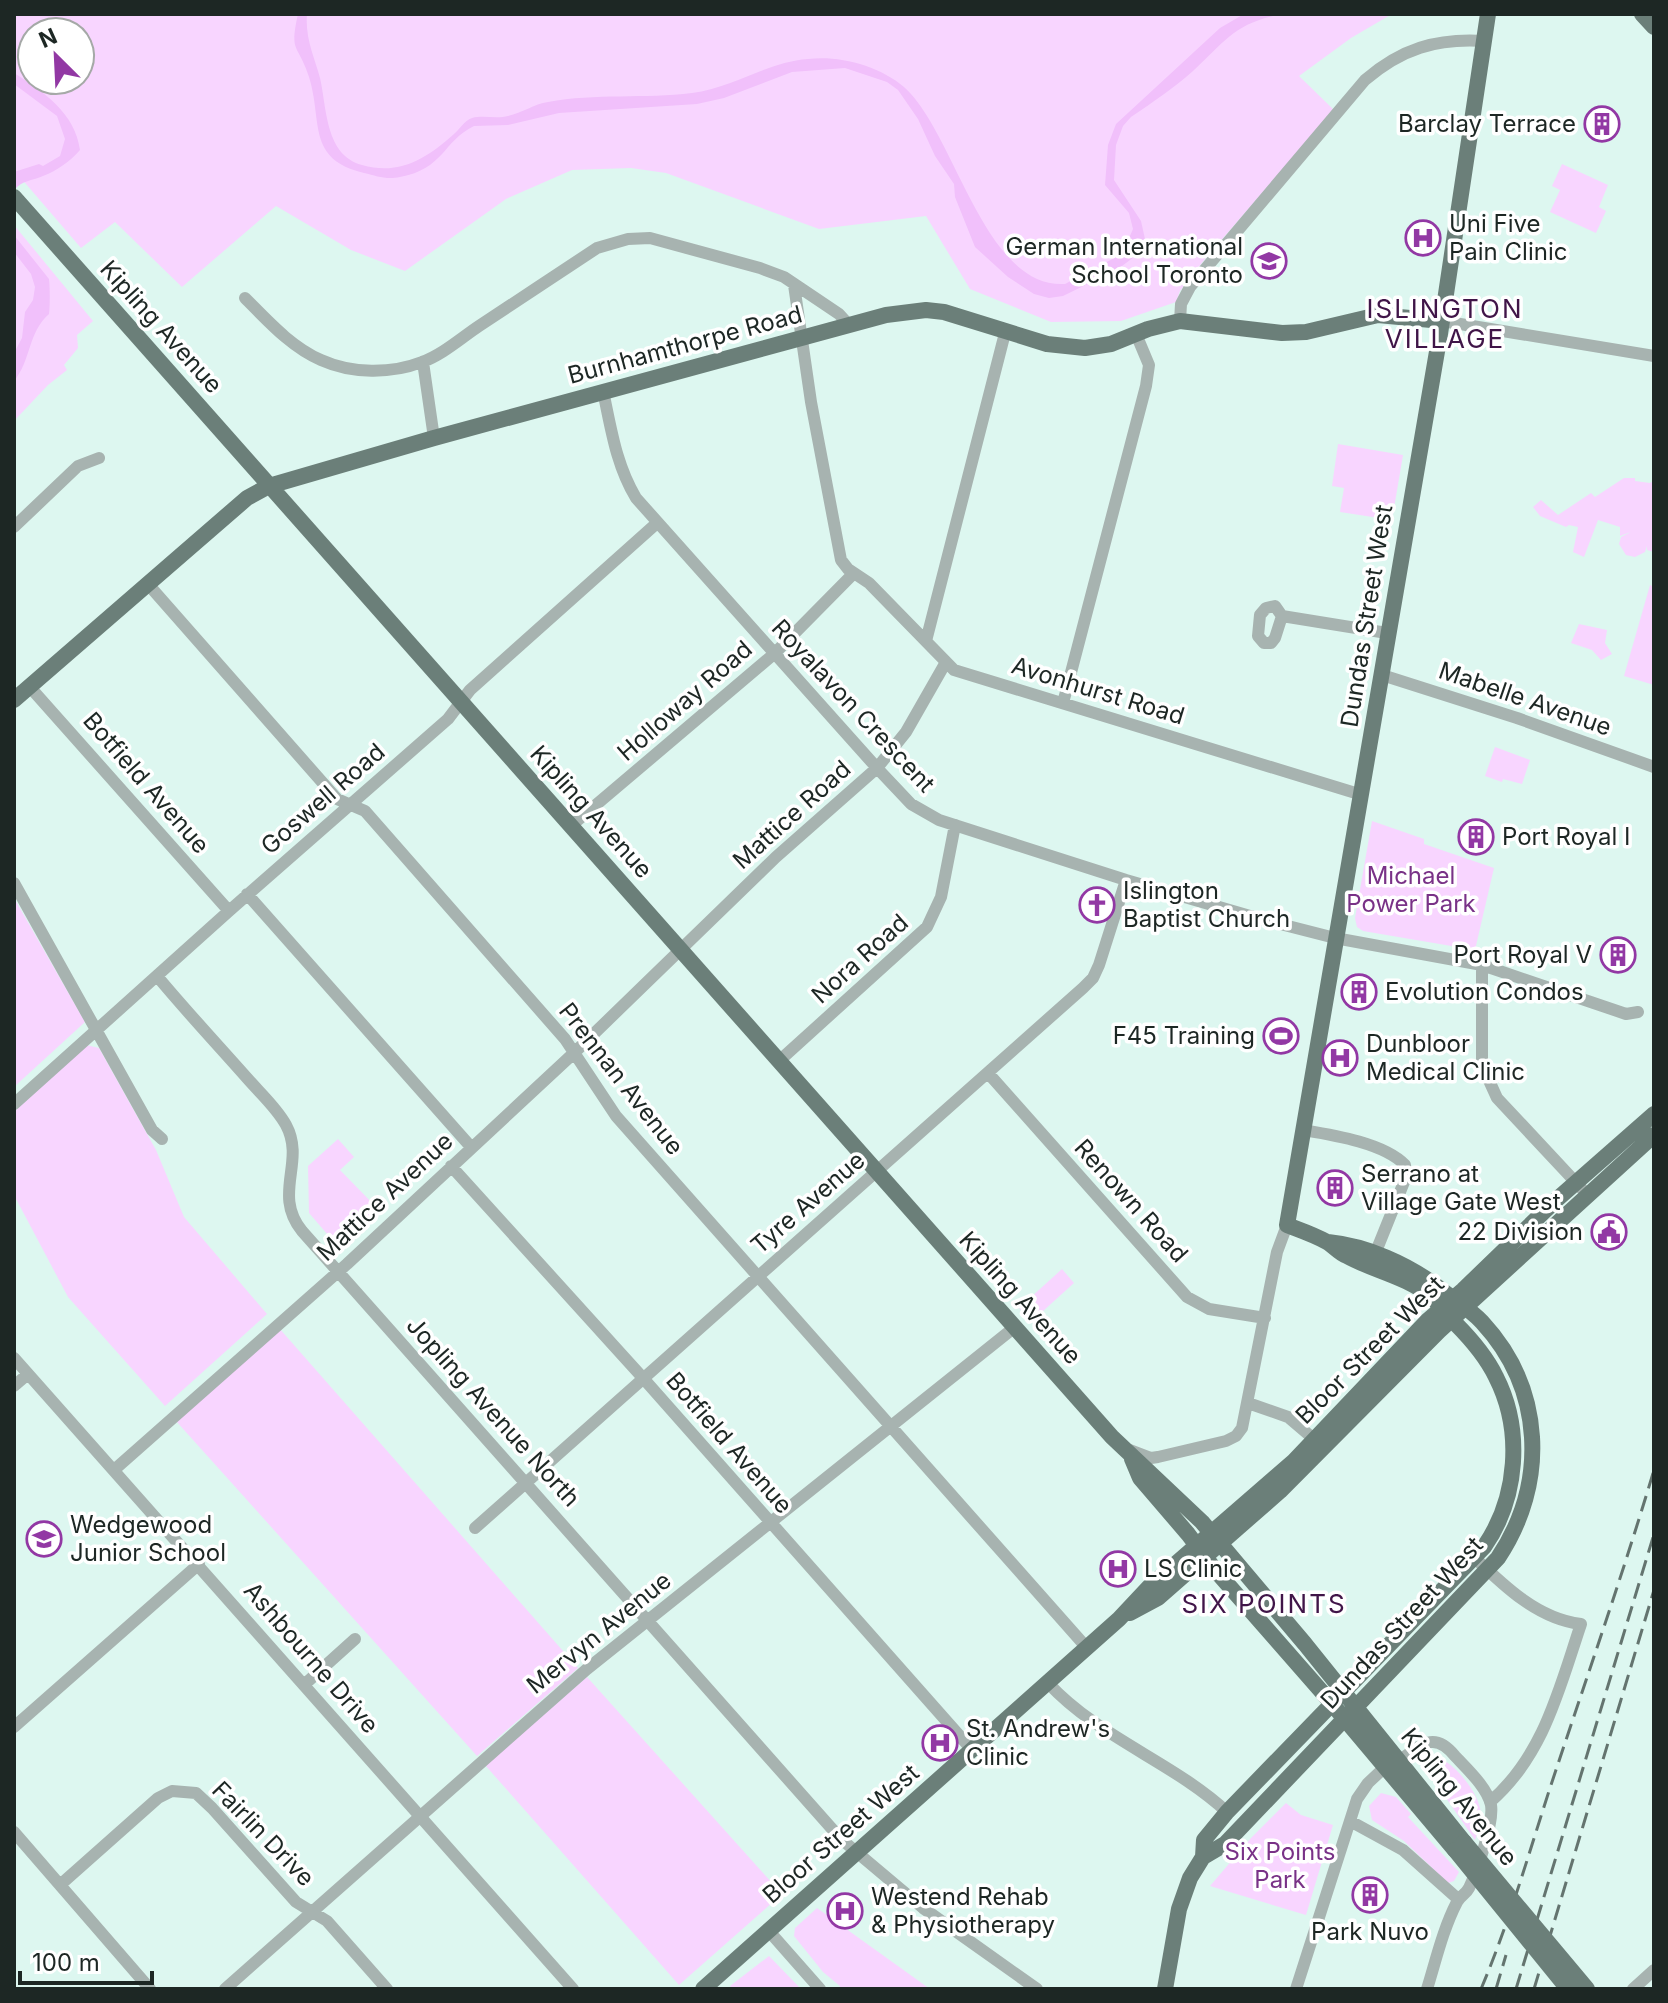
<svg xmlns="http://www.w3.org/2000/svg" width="1668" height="2003" viewBox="0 0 1668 2003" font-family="Inter,sans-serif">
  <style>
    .green { fill: #f8d5ff; fill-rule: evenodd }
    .water { fill: #f1c0fb }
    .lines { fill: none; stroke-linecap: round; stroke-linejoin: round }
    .minor { stroke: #a7b3b0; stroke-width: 12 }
    .major { stroke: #6b7f79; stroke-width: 16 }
    .rail { stroke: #64746f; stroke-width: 3; stroke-dasharray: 16 8; stroke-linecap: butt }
    .major-bridge { stroke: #6b7f79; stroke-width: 16 }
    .labels { text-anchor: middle; stroke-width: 7; stroke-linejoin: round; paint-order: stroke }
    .poi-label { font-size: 24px; fill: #1d2724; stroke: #fff; text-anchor: start }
    .street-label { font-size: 24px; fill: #1d2724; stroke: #fff }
    .park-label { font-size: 24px; fill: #793287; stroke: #fff }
    .neighbourhood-label { font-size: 26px; letter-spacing: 2px; fill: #401548; stroke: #fff }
  </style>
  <rect width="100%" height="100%" fill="#ddf7f0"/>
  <!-- green -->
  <path class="green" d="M14,14H1392L1351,38L1299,76L1334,110L1205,259L1180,291L1176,302L1121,321L1051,322L970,289L926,216L819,229L666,173L631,168L572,170L506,199L405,271L351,250L276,206L182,287L115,222L81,248L14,170ZM32,32H80V80H32Z
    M1562,164L1608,185L1599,207L1606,211L1596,233L1550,212L1560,190L1552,186Z
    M14,225L93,321L77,335L78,348L64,365L67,370L48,385L14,421Z
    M1338,444L1403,455L1392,520L1340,512L1344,488L1332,486Z
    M1624,478H1635V481L1650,483L1654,481V552L1647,550V546L1645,552L1635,557L1626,555L1619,544L1621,537L1631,532L1620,536V527L1598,520L1584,557L1573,552L1578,527L1569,525L1566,527L1540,516L1533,507L1541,500L1558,515L1591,493L1595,497Z
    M1650,585L1654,587V685L1624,676Z
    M1579,624L1607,630L1605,643L1612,654L1601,660L1592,650L1571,643Z
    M1495,747L1530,760L1522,784L1503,779L1502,782L1485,776Z
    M1372,821L1424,839V844L1494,868L1475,950L1363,931L1357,927L1355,918Z
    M14,898L85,1022L14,1087Z
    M86,1045L99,1048L156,1150L184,1217L267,1314L165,1406L68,1297L14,1195V1112Z
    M338,1139L354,1157L340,1170L381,1212L341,1250L309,1213L308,1166Z
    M1062,1269L1074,1283L1032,1321L1019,1308Z
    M279,1328L578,1668L477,1756L176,1421Z
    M587,1677L782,1894L679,1985L485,1765Z
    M1437,1757C1455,1763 1480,1794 1481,1814C1482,1822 1478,1832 1475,1840L1426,1769L1427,1763Z
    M1381,1793L1396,1797L1411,1814L1408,1817L1459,1872L1454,1881L1448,1883L1404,1841L1372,1820L1369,1806Z
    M1286,1803L1301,1815L1333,1825L1306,1915L1210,1886L1251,1838Z
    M817,1908L930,1989H839L840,1986L823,1972L794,1936L795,1928Z
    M769,1956L801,1989H733L730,1986Z"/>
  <!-- water -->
  <path class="water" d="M298,14H307C305,38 314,56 320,78C327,108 325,155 362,165C400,176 427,158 454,134C460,129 464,121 472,118C483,115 497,119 508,116C522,113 534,104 548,102C595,93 645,99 692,93C733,88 767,62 808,59C839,55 880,66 904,87C955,132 984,289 1065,284L1122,254L1133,229L1129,213L1105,185L1108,145L1116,124L1220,28L1244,14H1283C1234,23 1227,40 1193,71C1174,88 1153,102 1131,117L1123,126L1116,145L1114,180L1141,221L1145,239L1138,254L1118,269L1063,296L1049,298L1034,294L1008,277L975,247L955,197L954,184L935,156L918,119L898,90L887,82L845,68L792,72L724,98L697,104L559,113L508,125L474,126C443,141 444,169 400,177C386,180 377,176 364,173C306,159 323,122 309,77C298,43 289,54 298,14Z
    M14,73C44,92 75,113 80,150C71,161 56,171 43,176C31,181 23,180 14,190V172L39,164L43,166L60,156L65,139L57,116L14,84Z
    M14,235L49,279C50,288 50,306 49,314C28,332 31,361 14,381V353L22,338L25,312L33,300L35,287L31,274L14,252Z"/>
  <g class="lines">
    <!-- minor -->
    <path class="minor" d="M794,285L811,402L841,560L848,569L869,583L954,670L1362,795
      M245,298C268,321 291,347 321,360C352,374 391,374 422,362C442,355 461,338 479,326C518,300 558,274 597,248L628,239L650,238L760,268L784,277L839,314L849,325
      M1180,321L1181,304L1190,287L1365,80C1401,49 1436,38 1484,41
      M1442,321L1654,356
      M423,362L434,438
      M603,391C611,428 616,465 636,498L877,768L911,804L939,820L1126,880L1257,918L1335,938L1482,965L1626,1014L1638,1012
      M14,527L78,466L99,458
      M147,583L337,799L365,811L565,1039L616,1116L1087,1648
      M1275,606L1282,616L1275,638L1271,643H1264L1258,636L1260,615L1266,608Z
      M1282,616L1387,633
      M926,641L1005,333
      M1382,675L1517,718L1654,767
      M29,686L229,911
      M1063,703L1146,386L1149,365L1136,334
      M571,826L774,654L853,574
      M14,883L152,1130L162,1139
      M247,894L471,1147
      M1482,965V1065L1497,1098L1582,1189
      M157,976C186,1011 217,1044 247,1078C260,1093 277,1108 286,1125C306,1162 272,1194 302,1231L841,1839L923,1908L1037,1989
      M779,1061L927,927L941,897L955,825
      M988,1073L1187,1297L1209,1309L1265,1318
      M14,1104L229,911L448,719L470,690L657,523
      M1303,1130C1333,1135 1384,1143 1405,1165L1406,1177L1375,1254
      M451,1166L643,1378L973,1751
      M14,1358L573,1989
      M14,1386L28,1374
      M1248,1403L1288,1417L1315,1440
      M1130,1450L1151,1458L1158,1457L1226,1441L1236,1436L1242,1428L1277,1252L1287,1225
      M114,1470L347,1264L575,1052L776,857L877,768L906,732L946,662
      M475,1528L1083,988L1093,978L1099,965L1126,880
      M1474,1557C1504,1586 1538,1619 1581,1624C1559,1689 1544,1755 1490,1802
      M1048,1683C1099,1738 1173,1762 1227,1812
      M305,1684L355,1639
      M14,1727L199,1564
      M1399,1761C1421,1745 1434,1730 1455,1756C1467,1769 1487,1787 1491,1805C1494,1823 1477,1871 1469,1888C1466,1894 1460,1896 1457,1902C1443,1929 1436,1960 1427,1989
      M1350,1821L1403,1850L1458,1899
      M14,1832L150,1989
      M60,1885L158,1798L172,1791L196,1793L212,1808L296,1902L327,1921L387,1989
      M768,1930L820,1989
      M225,1989L587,1669L1015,1327
      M1296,1989L1357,1799L1368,1783L1385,1767
      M1633,1989L1654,1970"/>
    <!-- major -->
    <path class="major" d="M1642,14L1654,27
      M14,197L1112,1437L1202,1522L1305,1644L1464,1842
      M14,700L247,498L269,486L434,438L886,315L926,310L944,312L1047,344L1085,348L1111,344L1148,329L1180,321L1282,333L1306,332L1378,315L1442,321
      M1132,1459L1140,1478L1188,1534L1216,1571L1322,1692L1455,1850
      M1130,1613L1158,1598L1280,1491L1439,1331L1654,1135
      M1203,1857L1225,1844L1498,1558C1548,1483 1544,1389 1482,1322C1470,1309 1453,1299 1439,1288C1408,1264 1367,1246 1328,1242
      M703,1989L1119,1619L1149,1587L1294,1461L1428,1320L1463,1290L1555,1201L1654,1114
      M1165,1989L1179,1909L1190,1878L1203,1857L1204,1840L1227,1812L1484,1547C1518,1498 1523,1430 1496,1377C1486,1356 1471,1339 1455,1323C1447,1314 1439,1304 1430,1296C1405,1276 1374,1271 1347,1256C1339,1253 1334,1246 1327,1242C1315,1235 1300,1230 1287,1225L1440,334L1488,14"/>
    <!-- rail -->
    <path class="rail" d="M1481,1989C1509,1923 1528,1856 1550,1788C1585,1682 1622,1577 1654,1470
      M1496,1989L1506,1955
      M1516,1989L1654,1534
      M1534,1989L1654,1590"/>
    <!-- major-bridge -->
    <path class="major-bridge" d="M1464,1842L1587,1989
      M1455,1850L1568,1989"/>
  </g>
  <!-- icons -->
  <defs>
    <symbol id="building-ring" viewBox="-11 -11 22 22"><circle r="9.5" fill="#fff" stroke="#9238a4" stroke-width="1.5"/><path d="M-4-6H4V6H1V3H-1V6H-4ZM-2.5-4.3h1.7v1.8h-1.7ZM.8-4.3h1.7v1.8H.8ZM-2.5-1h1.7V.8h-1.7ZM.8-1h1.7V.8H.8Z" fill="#9238a4"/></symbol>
    <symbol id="hospital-ring" viewBox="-11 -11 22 22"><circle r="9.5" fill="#fff" stroke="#9238a4" stroke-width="1.5"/><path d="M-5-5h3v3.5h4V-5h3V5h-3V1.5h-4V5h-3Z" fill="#9238a4"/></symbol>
    <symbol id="school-ring" viewBox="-11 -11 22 22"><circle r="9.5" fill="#fff" stroke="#9238a4" stroke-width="1.5"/><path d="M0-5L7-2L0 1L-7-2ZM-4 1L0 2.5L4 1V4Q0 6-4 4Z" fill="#9238a4"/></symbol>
    <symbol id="church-ring" viewBox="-11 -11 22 22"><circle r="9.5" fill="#fff" stroke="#9238a4" stroke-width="1.5"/><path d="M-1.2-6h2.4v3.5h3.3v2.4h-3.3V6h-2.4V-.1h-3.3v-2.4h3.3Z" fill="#9238a4"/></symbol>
    <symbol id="stadium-ring" viewBox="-11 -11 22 22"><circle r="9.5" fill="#fff" stroke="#9238a4" stroke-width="1.5"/><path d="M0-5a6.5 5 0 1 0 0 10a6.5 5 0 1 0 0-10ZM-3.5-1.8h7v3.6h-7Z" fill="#9238a4"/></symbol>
    <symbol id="civic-ring" viewBox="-11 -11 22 22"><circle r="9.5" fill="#fff" stroke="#9238a4" stroke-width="1.5"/><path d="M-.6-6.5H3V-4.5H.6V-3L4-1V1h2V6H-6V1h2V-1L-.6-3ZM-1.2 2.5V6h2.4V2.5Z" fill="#9238a4"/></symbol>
  </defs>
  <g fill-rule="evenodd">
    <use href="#building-ring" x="1582" y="104" width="40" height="40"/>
    <use href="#hospital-ring" x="1403" y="218" width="40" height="40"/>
    <use href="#school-ring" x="1249" y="241" width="40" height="40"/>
    <use href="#building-ring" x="1456" y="817" width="40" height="40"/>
    <use href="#church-ring" x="1077" y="885" width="40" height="40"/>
    <use href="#building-ring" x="1598" y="935" width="40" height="40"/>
    <use href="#building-ring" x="1339" y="972" width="40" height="40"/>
    <use href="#stadium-ring" x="1261" y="1016" width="40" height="40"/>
    <use href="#hospital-ring" x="1320" y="1038" width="40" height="40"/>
    <use href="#building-ring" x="1315" y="1168" width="40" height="40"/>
    <use href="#civic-ring" x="1589" y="1212" width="40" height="40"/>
    <use href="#school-ring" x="24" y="1519" width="40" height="40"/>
    <use href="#hospital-ring" x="1098" y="1549" width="40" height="40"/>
    <use href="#hospital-ring" x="920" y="1723" width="40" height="40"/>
    <use href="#building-ring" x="1350" y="1875" width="40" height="40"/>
    <use href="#hospital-ring" x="825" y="1891" width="40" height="40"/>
  </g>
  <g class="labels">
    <!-- poi labels -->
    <g class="poi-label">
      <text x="1576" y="132" text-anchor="end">Barclay Terrace</text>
      <text x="1449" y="232">Uni Five<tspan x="1449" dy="28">Pain Clinic</tspan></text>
      <text x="1243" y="255" text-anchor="end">German International<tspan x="1243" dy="28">School Toronto</tspan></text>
      <text x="1502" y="845">Port Royal I</text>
      <text x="1123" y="899">Islington<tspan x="1123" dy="28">Baptist Church</tspan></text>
      <text x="1592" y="963" text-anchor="end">Port Royal V</text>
      <text x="1385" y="1000">Evolution Condos</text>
      <text x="1255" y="1044" text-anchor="end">F45 Training</text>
      <text x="1366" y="1052">Dunbloor<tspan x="1366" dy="28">Medical Clinic</tspan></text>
      <text x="1361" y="1182">Serrano at<tspan x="1361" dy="28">Village Gate West</tspan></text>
      <text x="1583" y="1240" text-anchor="end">22 Division</text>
      <text x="70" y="1533">Wedgewood<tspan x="70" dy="28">Junior School</tspan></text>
      <text x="1144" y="1577">LS Clinic</text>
      <text x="966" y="1737">St. Andrew's<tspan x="966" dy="28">Clinic</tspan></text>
      <text x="871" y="1905">Westend Rehab<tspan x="871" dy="28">&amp; Physiotherapy</tspan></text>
      <text x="1370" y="1940" text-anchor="middle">Park Nuvo</text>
    </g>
    <!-- street labels -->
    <g class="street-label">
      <text transform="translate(161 327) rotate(48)" y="8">Kipling Avenue</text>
      <text transform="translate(685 345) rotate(-15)" y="8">Burnhamthorpe Road</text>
      <text transform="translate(1367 616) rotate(-81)" y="8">Dundas Street West</text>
      <text transform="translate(1098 691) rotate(17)" y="8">Avonhurst Road</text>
      <text transform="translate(1525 699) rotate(19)" y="8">Mabelle Avenue</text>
      <text transform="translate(685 701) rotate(-41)" y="8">Holloway Road</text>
      <text transform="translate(853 706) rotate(47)" y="8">Royalavon Crescent</text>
      <text transform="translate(146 783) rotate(49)" y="8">Botfield Avenue</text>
      <text transform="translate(323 799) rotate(-41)" y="8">Goswell Road</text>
      <text transform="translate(591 812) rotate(48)" y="8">Kipling Avenue</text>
      <text transform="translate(792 815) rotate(-42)" y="8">Mattice Road</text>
      <text transform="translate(860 959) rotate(-42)" y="8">Nora Road</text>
      <text transform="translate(621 1079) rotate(52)" y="8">Prennan Avenue</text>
      <text transform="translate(385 1197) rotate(-43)" y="8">Mattice Avenue</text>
      <text transform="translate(1131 1201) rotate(48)" y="8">Renown Road</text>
      <text transform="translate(808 1203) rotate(-41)" y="8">Tyre Avenue</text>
      <text transform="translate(1020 1298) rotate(48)" y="8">Kipling Avenue</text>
      <text transform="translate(1370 1350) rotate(-45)" y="8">Bloor Street West</text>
      <text transform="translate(493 1412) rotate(48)" y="8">Jopling Avenue North</text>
      <text transform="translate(729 1443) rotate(49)" y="8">Botfield Avenue</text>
      <text transform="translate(1402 1623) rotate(-47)" y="8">Dundas Street West</text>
      <text transform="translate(599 1633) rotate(-39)" y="8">Mervyn Avenue</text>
      <text transform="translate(311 1658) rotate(49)" y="8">Ashbourne Drive</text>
      <text transform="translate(1459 1797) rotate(51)" y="8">Kipling Avenue</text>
      <text transform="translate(263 1834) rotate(46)" y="8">Fairlin Drive</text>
      <text transform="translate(841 1834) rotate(-41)" y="8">Bloor Street West</text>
    </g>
    <!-- park labels -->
    <g class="park-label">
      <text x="1411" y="884">Michael<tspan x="1411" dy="28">Power Park</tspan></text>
      <text x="1280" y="1860">Six Points<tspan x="1280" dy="28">Park</tspan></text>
    </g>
    <!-- neighbourhood labels -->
    <g class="neighbourhood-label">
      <text x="1445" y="318">ISLINGTON<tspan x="1445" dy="30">VILLAGE</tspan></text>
      <text x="1264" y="1613">SIX POINTS</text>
    </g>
  </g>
  <!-- border -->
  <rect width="1668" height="2003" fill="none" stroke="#1d2724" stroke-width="32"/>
  <!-- north arrow -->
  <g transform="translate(56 56) rotate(336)"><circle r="38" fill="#ffffff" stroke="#a5a9a7" stroke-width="2"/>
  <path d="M0-6L14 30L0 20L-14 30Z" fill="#9238a4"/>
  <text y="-12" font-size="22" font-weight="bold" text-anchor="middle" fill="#1d2724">N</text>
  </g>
  <!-- scale -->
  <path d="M20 1971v12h132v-12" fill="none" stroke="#1d2724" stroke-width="4"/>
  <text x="32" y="1971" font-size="24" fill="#1d2724" stroke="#ffffff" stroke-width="6" paint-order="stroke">100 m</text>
</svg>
